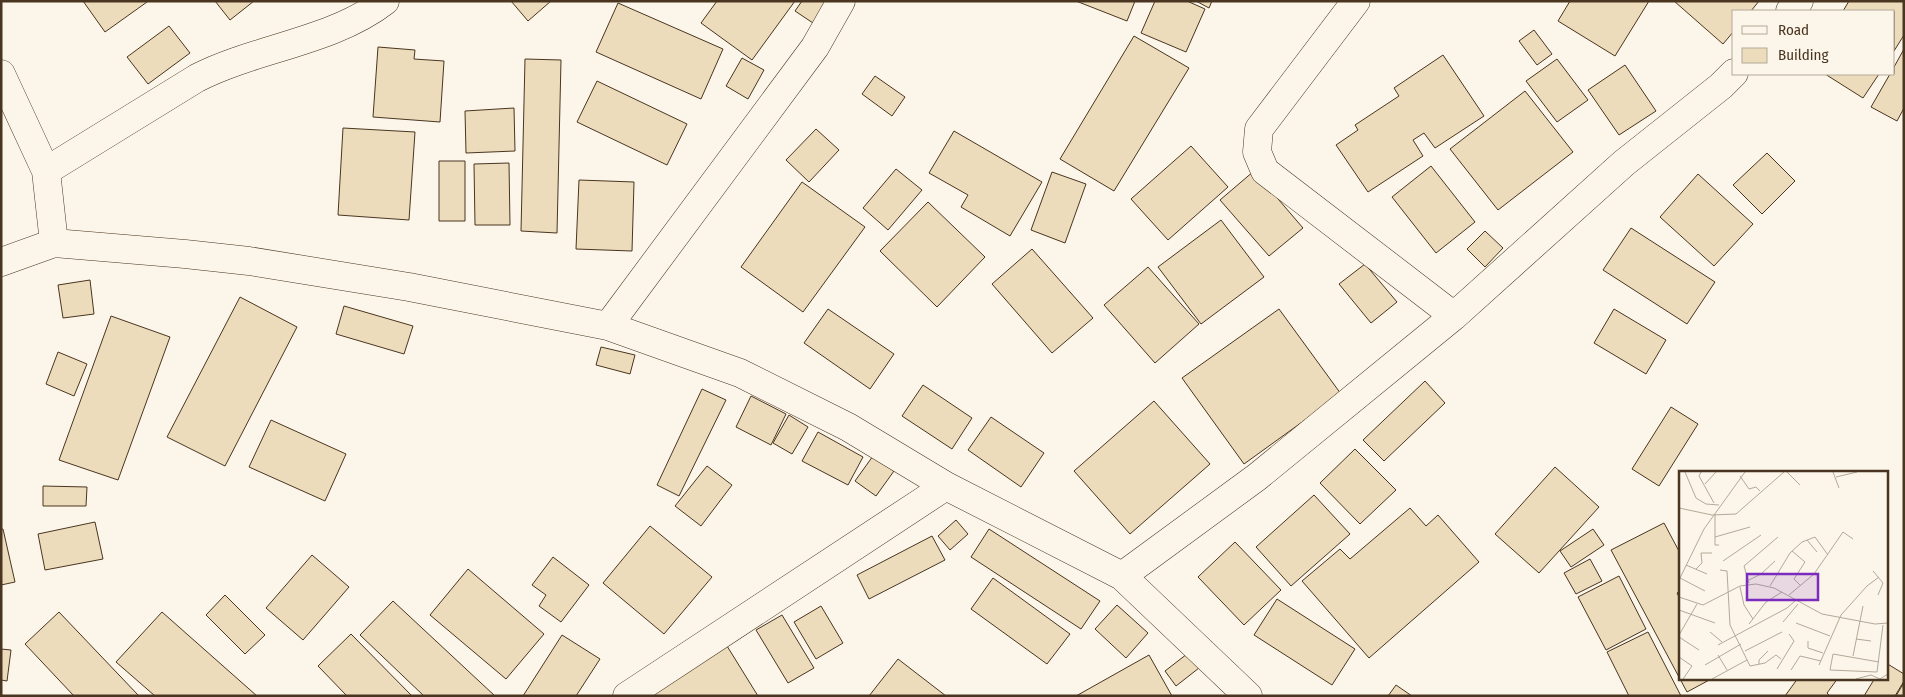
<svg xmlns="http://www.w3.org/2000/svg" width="1905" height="697" viewBox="0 0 1905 697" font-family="'Fira Sans Condensed',sans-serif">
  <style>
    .building { fill: #ecdcbc; stroke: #4a3520 }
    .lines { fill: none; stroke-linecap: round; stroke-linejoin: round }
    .minor-casing { stroke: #4a3520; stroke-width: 29 }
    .minor { stroke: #fbf6e9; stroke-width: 28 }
    .inset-road { fill: none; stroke: #b4a999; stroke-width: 1 }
    .view { fill: #7b2cbf; fill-opacity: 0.15; stroke: #7b2cbf; stroke-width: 2.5 }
    .inset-edge { fill: none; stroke: #4a3520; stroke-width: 2.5 }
  </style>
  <rect width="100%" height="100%" fill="#fbf6e9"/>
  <!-- building -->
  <path class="building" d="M83,1H147V2L105,32Z
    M215,1H254L230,20Z
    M511,1H551L528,21Z
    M717,1H795L752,60L701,23Z
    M802,1H827L813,23L795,11Z
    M1076,1H1135L1127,21Z
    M1155,1H1187L1205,9L1186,52L1141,33Z
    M1196,1H1212L1209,8Z
    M1570,1H1649L1615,56L1558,21Z
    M1674,1H1759L1751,11H1734V31L1723,44Z
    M1849,1H1904V35L1894,51V11H1843Z
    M618,3L723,49L701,99L596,52Z
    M169,26L190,53L148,84L127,57Z
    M1534,30L1552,54L1537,65L1519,41Z
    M1134,36L1189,68L1114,191L1060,159Z
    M378,47L415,50L414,59L444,61L440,122L373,117Z
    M1904,49V108L1897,121L1871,107L1890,74H1894V67Z
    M1443,55L1484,116L1435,148L1424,133L1413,140L1423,156L1368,192L1336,145L1358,130L1355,125L1399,96L1394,88Z
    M742,58L764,70L748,99L726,86Z
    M525,59L561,60L557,233L521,231Z
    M1557,59L1588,100L1557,122L1526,81Z
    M1625,65L1656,111L1619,135L1588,90Z
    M1825,74H1879L1863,98Z
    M875,76L905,97L892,116L862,94Z
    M597,81L687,124L667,165L577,122Z
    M1525,91L1573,152L1498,210L1450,149Z
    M514,108L515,151L466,153L465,111Z
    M343,128L415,132L409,220L338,215Z
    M816,129L839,150L809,182L786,160Z
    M954,131L1042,182L1010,236L961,207L968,195L929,173Z
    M1191,146L1228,187L1168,240L1131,199Z
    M1767,153L1795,181L1762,214L1733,185Z
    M439,161H465V221H439Z
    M509,163L510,225H475L474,164Z
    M1431,166L1475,222L1436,253L1392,197Z
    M896,169L922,190L888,230L863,208Z
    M1254,171L1303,228L1269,256L1220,200Z
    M1052,172L1086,184L1065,243L1031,230Z
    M1698,174L1753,224L1714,266L1660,217Z
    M579,180L634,182L632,251L576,249Z
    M802,182L865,227L803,312L741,267Z
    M928,202L985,257L937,307L880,251Z
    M1221,220L1264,277L1201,324L1158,267Z
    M1631,228L1715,282L1687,324L1603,270Z
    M1485,231L1503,248L1485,267L1467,249Z
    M1032,249L1093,318L1052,353L992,284Z
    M1365,264L1397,302L1371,323L1339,284Z
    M1148,267L1199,324L1155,363L1104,305Z
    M90,280L94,314L63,318L58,285Z
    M240,297L297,327L225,466L167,437Z
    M344,306L413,326L404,354L336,334Z
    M828,309L894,354L870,389L804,343Z
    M1279,309L1341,394L1244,464L1182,378Z
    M1614,309L1666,340L1646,374L1594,343Z
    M111,316L170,337L118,480L59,460Z
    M601,347L635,355L630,374L596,365Z
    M58,352L87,364L74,396L46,384Z
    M1425,381L1445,403L1384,461L1363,440Z
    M923,385L972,418L952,449L902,416Z
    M702,389L726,400L679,496L657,485Z
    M751,396L786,414L771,445L736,427Z
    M1154,401L1210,464L1130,534L1074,471Z
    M1671,407L1698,424L1659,486L1632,469Z
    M789,415L808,427L792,454L773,443Z
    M991,417L1044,453L1021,487L968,450Z
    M271,420L346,454L325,501L249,467Z
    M818,432L863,457L848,485L802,461Z
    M1355,449L1396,490L1360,524L1320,483Z
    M873,456L894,471L876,496L855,481Z
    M707,466L732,485L701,526L675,506Z
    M1555,467L1599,507L1539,573L1495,534Z
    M43,486L87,487L86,506H43Z
    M1314,495L1350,534L1291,586L1256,547Z
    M1410,508L1426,526L1438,515L1479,562L1369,658L1302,581L1340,549L1350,559Z
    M956,520L968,534L950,550L938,536Z
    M95,522L103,559L45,570L38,534Z
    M1664,523L1680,553V591L1677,593L1680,599V678H1713L1687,692L1611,550Z
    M650,526L712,577L664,634L603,583Z
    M1,529H3L15,582L1,585Z
    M989,529L1100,601L1081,629L971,557Z
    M1593,529L1604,545L1571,567L1560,551Z
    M932,536L945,560L869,599L857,575Z
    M1235,542L1281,590L1244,625L1198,577Z
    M312,555L349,587L303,640L266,608Z
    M553,557L589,585L561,622L539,606L546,595L532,585Z
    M1590,559L1602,581L1576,594L1564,573Z
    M468,569L544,634L506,679L430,615Z
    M1619,576L1646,629L1606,650L1578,597Z
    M993,578L1070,634L1047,664L971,609Z
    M225,595L265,635L245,654L206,615Z
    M1277,599L1355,649L1332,685L1254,635Z
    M393,601L495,696H424L360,635Z
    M1117,605L1148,633L1126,658L1095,629Z
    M821,606L843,643L816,659L794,622Z
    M59,612L139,696H74L25,644Z
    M162,612L257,696H155L116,662Z
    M782,615L814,668L788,683L756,630Z
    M1648,632L1681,696H1629L1607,652Z
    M351,634L412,696H347L318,666Z
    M562,635L600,659L576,696H523Z
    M727,646L758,696H655L652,691Z
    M1,649L11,650L7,681L1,680Z
    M1187,654L1199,668L1176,686L1165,671Z
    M1149,655L1172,696H1076Z
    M898,659L946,696H869Z
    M1886,663L1904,674V681L1895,696H1864L1875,678H1886Z
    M1798,678H1838L1827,693L1830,696H1785Z
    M1903,684L1904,696H1896Z
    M1396,685L1412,696H1388Z"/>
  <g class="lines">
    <defs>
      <path id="minor" d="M1356,1L1259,129L1257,152L1265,171L1454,316
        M1790,11L1799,1
        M1,74L46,171L54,243
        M46,171L197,78C255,48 332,42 385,1
        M1,262L54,243L185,254L249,261L409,287L608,326L740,373L848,427L946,486L1122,576L1248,696
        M608,326L815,47L841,1
        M1122,576L1257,477L1454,316L1624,163L1721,86L1734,73
        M627,696L946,486"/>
    </defs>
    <!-- minor casing -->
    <use href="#minor" class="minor-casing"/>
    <!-- minor -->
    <use href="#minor" class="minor"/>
  </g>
  <!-- overview -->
  <g transform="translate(1679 471)">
    <rect width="209" height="209" fill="#fbf6e9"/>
    <path class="inset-road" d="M6,1L17,27L27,33L40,34M22,1L20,5L35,32M108,1L121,14M154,1L160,17M61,5L70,18L77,16L81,20M157,6L178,1M26,13L37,1M0,37L33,44L57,43L105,1M36,43V74H40M36,66L71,56M128,69L138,81M113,80L126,91L115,108L122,115M44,90L82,64M7,94L28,103M17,98L23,92L22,82H33M41,99L48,100L51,154L71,195L86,192L97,184L102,188M194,100L204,112L199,124M1,107L26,120M0,109L25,58L66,1M70,109L82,103L96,90M70,112L65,95L99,66M91,115L111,82L123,71L136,66L149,84M61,116L65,134L74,148M110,124L135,103L164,61L174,68M0,126L24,134L61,115L77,113L95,117L143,143L196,153L209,152M0,139L36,152M104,151L119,133M117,152L151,165M70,153L87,131L103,121M31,161L43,171M0,164L18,133M0,166L20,179M177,168L192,170M129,170V177L144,182M39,174L108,137L116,130M66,180L103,161M39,184L48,199M174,185L184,135M0,186L13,195L4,208M200,191L154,183L151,199L198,201L204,154M80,193V189L89,180M26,194L62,173M140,194L162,144L188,115L200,106M98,198L115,170L110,163M112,199L121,185L142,190M33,208L68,189M177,208L192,204L201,208L209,203"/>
    <path class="view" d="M68,103H139V129H68Z"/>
    <rect width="209" height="209" class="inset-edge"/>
  </g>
  <!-- border -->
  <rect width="1905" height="697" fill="none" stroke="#4a3520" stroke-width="5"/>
  <!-- legend -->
  <rect x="1732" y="10" width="162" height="65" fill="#fbf6e9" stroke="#b4a999"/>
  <rect x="1742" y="26" width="25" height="8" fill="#fbf6e9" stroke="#b4a999"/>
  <text x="1778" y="35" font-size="15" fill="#4a3520">Road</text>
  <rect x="1742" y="48" width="25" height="15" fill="#ecdcbc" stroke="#b4a999"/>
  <text x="1778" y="60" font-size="15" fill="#4a3520">Building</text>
</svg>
